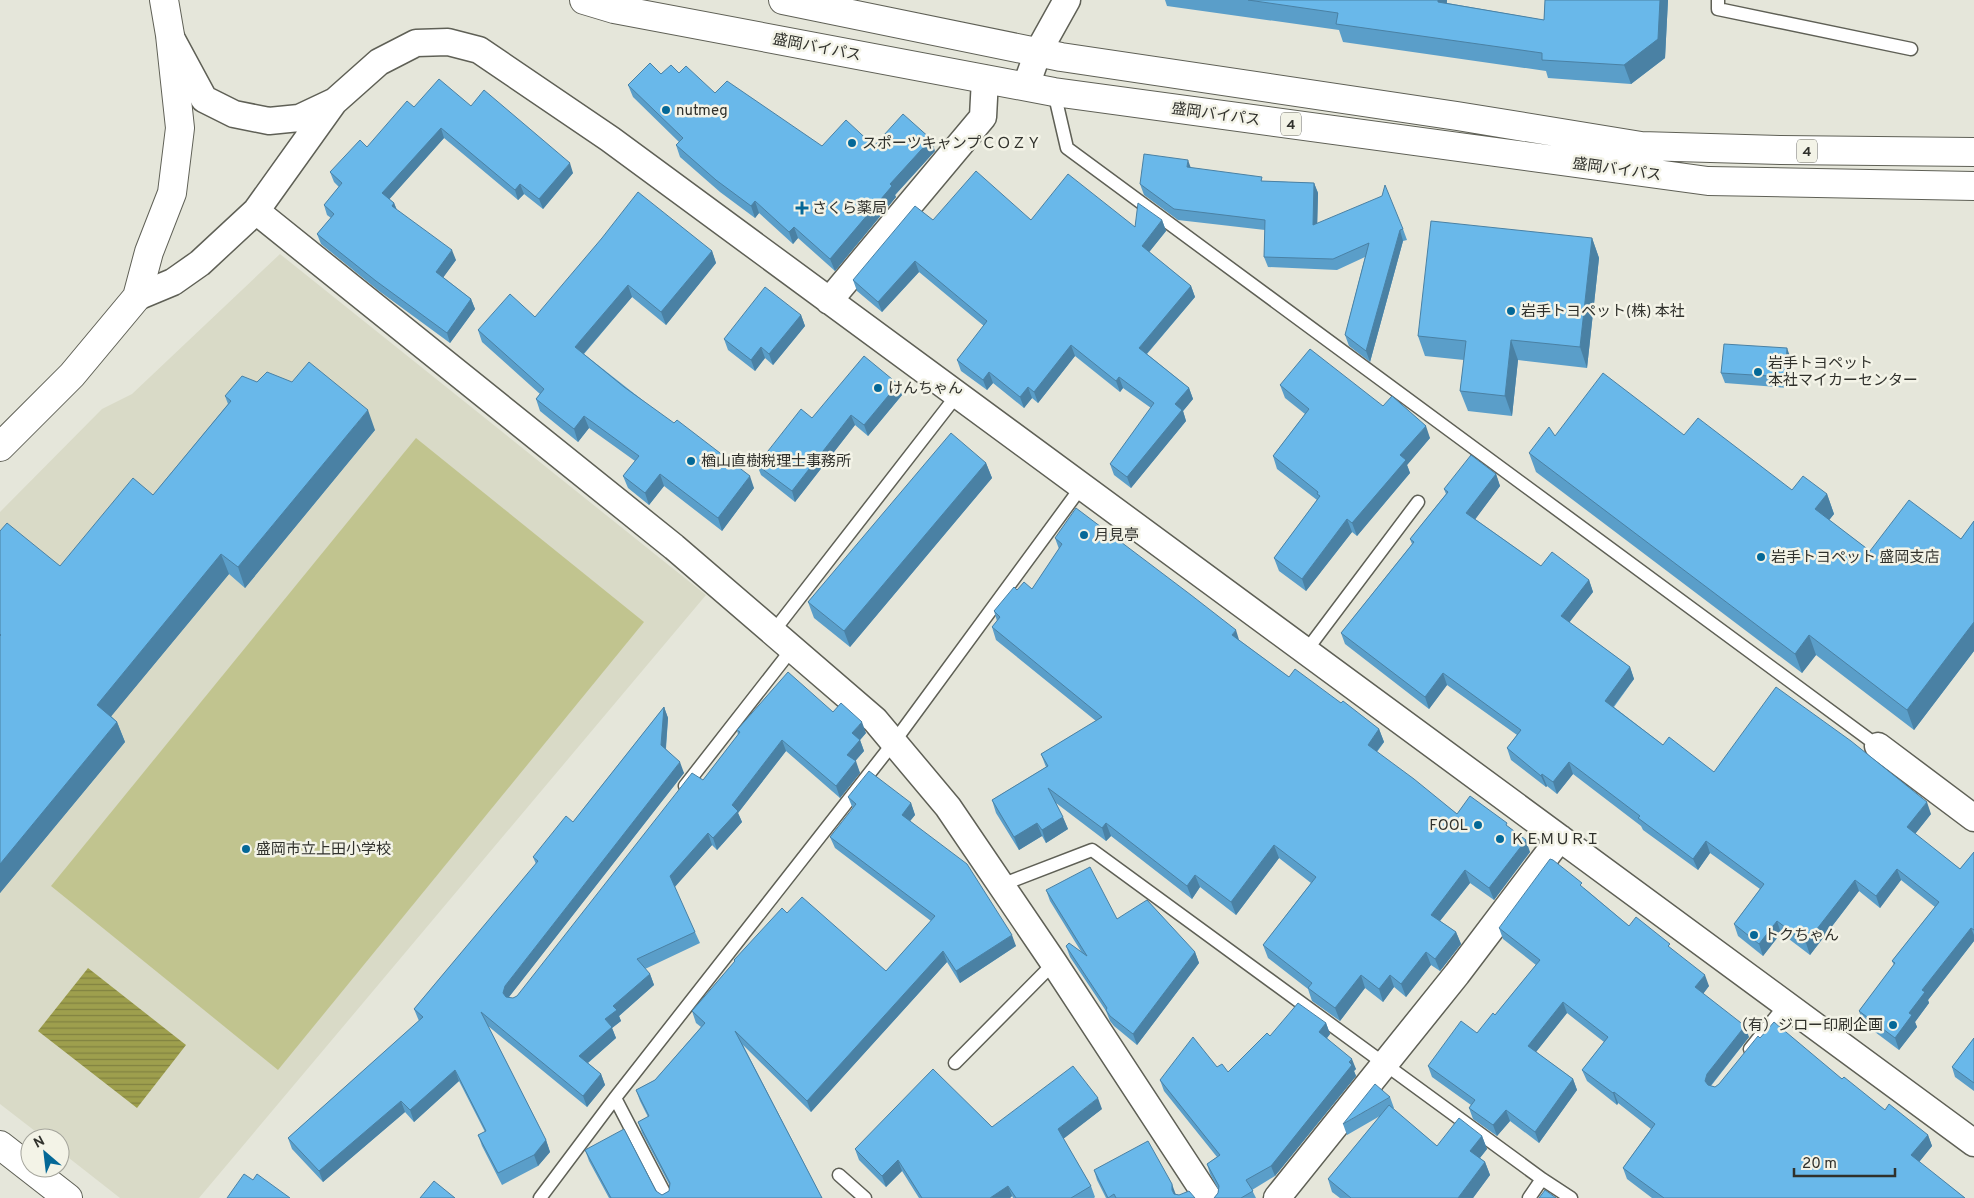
<svg xmlns="http://www.w3.org/2000/svg" width="1974" height="1198" viewBox="0 0 1974 1198" font-family="Overpass,'Noto Sans JP',sans-serif">
  <style>
    .built { fill: #d9dac7 }
    .pitch { fill: #c1c48f }
    .water { fill: url(#water-rules) }
    .lines { fill: none; stroke-linecap: round; stroke-linejoin: round }
    .lane-casing { stroke: #5f6056; stroke-width: 15 }
    .street-casing { stroke: #5f6056; stroke-width: 29 }
    .secondary-casing { stroke: #5f6056; stroke-width: 30 }
    .highway-casing { stroke: #5f6056; stroke-width: 30 }
    .lane { stroke: #fff; stroke-width: 12 }
    .street { stroke: #fff; stroke-width: 26 }
    .secondary { stroke: #fff; stroke-width: 28 }
    .highway { stroke: #fff; stroke-width: 28 }
    .wall { fill: #5a9ec9 }
    .shaded-wall { fill: #4a81a4 }
    .building { fill: #69b8ea; stroke: #4a81a4 }
    .poi-dot { fill: #046897; stroke: #f3f3e7; stroke-width: 2 }
    .labels { text-anchor: middle; stroke-width: 5; stroke-linejoin: round; paint-order: stroke }
    .shield { fill: #f3f3e7; stroke: #6a6b64; stroke-width: 1 }
    .shield-label { font-size: 14px; font-weight: bold; fill: #30312c }
    .street-label { font-size: 15px; fill: #30312c; stroke: #f3f3e7 }
    .poi-label { font-size: 15px; fill: #30312c; stroke: #f3f3e7; text-anchor: start }
  </style>
  <defs>
    <pattern id="water-rules" width="6" height="5" patternUnits="userSpaceOnUse" patternTransform="scale(1.25)"><rect width="6" height="5" fill="#9e9f4d"/><path d="M0 2.5h6" fill="none" stroke="#818240"/></pattern>
  </defs>
  <rect width="100%" height="100%" fill="#e5e6da"/>
  <!-- built -->
  <path class="built" d="M280,254L706,595L199,1198H120L60,1151V1138H44L0,1104V512L102,409L132,394Z"/>
  <!-- pitch -->
  <path class="pitch" d="M416,438L644,622L278,1070L51,886Z"/>
  <!-- water -->
  <path class="water" d="M88,968L186,1045L137,1108L38,1031Z"/>
  <g class="lines">
    <defs>
      <path id="lane" d="M1718,0V9L1911,49
        M1054,92L1067,148L1878,746
        M773,632L957,395
        M1306,651L1418,502
        M685,786L792,649
        M1001,885L1092,850L1542,1179L1571,1198
        M1750,1049L1786,1004
        M955,1063L1054,963
        M615,1098L667,1198
        M839,1175L865,1198
        M540,1198L615,1098L894,742L1082,486
        M1529,1198L1542,1179"/>
      <path id="street" d="M170,36L204,99L234,114L269,121L299,118L333,102
        M1026,86L1038,52L1067,0
        M256,211L674,547L875,720L948,807L1054,963L1208,1198
        M137,297L173,282L200,263L256,211L334,102L379,62L416,43L448,42L479,50L610,139L1974,1143
        M829,301L983,117L985,79
        M1878,746L1974,818
        M1277,1198L1457,974L1560,838"/>
      <path id="secondary" d="M0,447L72,375L137,297L149,252L172,193L180,128L170,35L164,0
        M0,1145L68,1198"/>
      <path id="highway" d="M584,0L614,9L1054,92L1708,181L1974,186
        M783,0L1061,57L1457,116L1641,146L1781,150L1974,152"/>
    </defs>
    <!-- lane casing -->
    <use href="#lane" class="lane-casing"/>
    <!-- street casing -->
    <use href="#street" class="street-casing"/>
    <!-- secondary casing -->
    <use href="#secondary" class="secondary-casing"/>
    <!-- highway casing -->
    <use href="#highway" class="highway-casing"/>
    <!-- lane -->
    <use href="#lane" class="lane"/>
    <!-- street -->
    <use href="#street" class="street"/>
    <!-- secondary -->
    <use href="#secondary" class="secondary"/>
    <!-- highway -->
    <use href="#highway" class="highway"/>
  </g>
  <!-- wall -->
  <path class="wall" d="M1165,0H1447V3L1544,20L1545,0H1668L1665,58L1631,84L1548,78L1546,71L1343,42L1339,30L1167,6Z
    M679,73L715,93L822,146H874L935,151L895,195L896,197L835,271L798,238L793,244L759,213L755,218L720,192L680,157L676,145L679,142L633,97L628,85L661,74Z
    M471,106L573,173L543,209L524,194L518,200L444,138L389,199L394,203L397,210L456,260L443,277L471,299L475,309L450,343L379,291L321,244L317,234L331,218L327,215L324,205L339,187L334,182L330,172L367,147L414,107Z
    M1191,168L1263,181L1314,183L1318,193L1317,223L1403,229L1407,240L1403,241L1370,362L1349,346L1345,335L1365,257L1337,270L1268,267L1264,257L1265,230L1178,220L1144,195L1140,184Z
    M933,220H1031L1135,227L1162,220L1166,231L1149,252L1191,286L1195,297L1147,354L1189,388L1193,399L1183,411L1186,421L1131,488L1114,475L1110,464L1151,408L1123,388L1120,392L1075,356L1038,403L1032,398L1024,408L993,383L987,390L961,371L957,360L984,326L919,272L882,312L857,291L853,280Z
    M1592,238L1599,258L1587,368L1518,360L1512,416L1468,411L1460,391L1464,360L1425,356L1418,336Z
    M712,251L716,263L666,325L632,297L584,354L754,488L722,531L664,486L649,505L628,488L623,476L635,461L589,428L578,442L540,411L536,399L540,394L482,342L478,330L535,317Z
    M801,315L805,326L773,365L765,358L755,371L728,350L724,339Z
    M1791,359L1789,388L1725,383L1721,373Z
    M898,384L902,395L868,436L855,425L795,502L761,475L757,465L812,418Z
    M1280,385L1383,406L1430,438L1407,465L1410,473L1357,536L1352,532L1306,591L1279,571L1274,558L1317,500L1277,469L1273,456L1305,414L1285,398Z
    M225,396L375,430L245,588L229,574L111,716L117,722L125,742L0,893V531L60,566L153,495L228,404Z
    M1684,435L1792,490L1827,494L1834,514L1829,520L1870,551L1961,539L1974,521V651L1914,730L1816,655L1802,673L1536,472L1529,453L1555,436Z
    M986,463L992,478L850,647L814,618L808,602Z
    M1496,474L1500,486L1475,519L1541,566L1589,580L1593,592L1569,622L1630,667L1634,679L1614,707L1663,745L1714,772L1931,814L1915,834L1960,869L1974,852V941L1928,1000L1929,1003L1915,1022L1917,1027L1899,1050L1863,1023L1859,1011L1894,965L1892,961L1935,907L1901,880L1880,908L1859,891L1810,955L1781,933L1763,956L1738,936L1734,924L1760,889L1710,853L1698,870L1643,830L1641,826L1573,774L1557,794L1547,786L1546,787L1511,760L1507,748L1517,735L1447,685L1429,709L1345,644L1341,633L1412,544L1410,539L1446,494L1444,489Z
    M1055,538L1239,640L1289,677L1341,703L1379,729L1384,742L1377,752L1457,814L1509,827L1530,852L1494,900L1470,883L1440,921L1456,932L1461,944L1440,971L1431,965L1406,997L1394,987L1383,1002L1365,988L1340,1021L1312,1001L1308,989L1268,958L1263,945L1311,883L1279,858L1236,915L1200,887L1192,899L1111,836L1106,841L1056,803L1068,829L1046,843L1042,836L1019,850L996,813L992,800L1046,767L1041,754L1096,721L996,640L992,627L997,621L994,611L1017,590L1032,589L1059,549Z
    M664,707L668,718L666,749L684,773L508,998H513L517,996L703,780L738,735L737,730L833,712L866,733L860,740L864,751L855,761L860,773L840,798L786,751L738,813L742,822L717,850L712,845L674,887L695,932L700,943L645,969L650,974L654,985L619,1016L621,1021L612,1028L616,1038L588,1063L601,1074L605,1085L587,1107L488,1026L546,1140L550,1152L538,1166L502,1185L482,1146L478,1135L485,1132L459,1081L414,1122L405,1112L323,1182L292,1149L288,1138L419,1021L414,1009L536,864L533,857L573,822Z
    M848,797L911,803L915,815L910,821L1016,946L960,983L947,962L811,1112L743,1045L822,1198H609L589,1161L585,1150L662,1195L669,1191L670,1186L642,1133L638,1122L648,1117L640,1101L636,1090L655,1080L701,1027L696,1023L692,1011L735,962L734,960L787,913L886,971L931,921L835,848L830,837L853,809Z
    M1584,888L1629,926L1672,949L1709,986L1703,994L1749,1037L1711,1086L1715,1087L1719,1084L1760,1038L1842,1079L1885,1110L1928,1135L1932,1146L1919,1162L1965,1198H1652L1627,1179L1623,1168L1651,1129L1618,1103L1617,1105L1587,1081L1582,1070L1604,1042L1567,1013L1536,1052L1573,1079L1577,1090L1539,1143L1510,1121L1497,1136L1473,1119L1469,1108L1471,1105L1432,1077L1428,1066L1477,1033L1495,1015L1536,965L1503,939L1499,928Z
    M1046,890L1117,919L1195,952L1199,963L1137,1045L1114,1026L1110,1021L1106,1011L1070,957L1066,946L1082,953L1050,901Z
    M1326,1023L1330,1034L1327,1038L1356,1069L1354,1071L1356,1076L1275,1176L1252,1190L1256,1198H1214L1218,1193V1189L1210,1174L1207,1164L1217,1157L1164,1091L1160,1080L1217,1067L1228,1072L1270,1036Z
    M1974,1038V1091L1955,1077L1952,1067Z
    M1390,1097L1394,1108L1393,1109L1437,1146L1482,1136L1487,1149L1480,1158L1485,1162L1490,1175L1473,1198H1340L1332,1192L1328,1179L1380,1116L1347,1135L1343,1124Z
    M1102,1109L1063,1138L1091,1186L1095,1197L1094,1198H1013L1012,1196L1010,1198H919L902,1171L886,1187L859,1160L855,1149Z
    M1094,1170L1179,1195L1195,1198H1106L1097,1180Z"/>
  <!-- shaded-wall -->
  <path class="shaded-wall" d="M1438,0H1447L1445,20L1438,2Z
    M1660,0H1668L1665,58L1631,84L1624,65Z
    M441,128L444,138L386,203L382,193Z
    M931,139L935,151L895,195L896,197L835,271L830,259L890,184Z
    M1188,160L1192,171L1187,167Z
    M570,163L573,173L543,209L539,199Z
    M1314,183L1318,193L1317,236L1313,225Z
    M520,184L524,194L518,200L515,190Z
    M755,201L759,213L755,218L751,206Z
    M394,203L398,213L392,206Z
    M1162,220L1166,231L1146,256L1142,246Z
    M794,227L798,238L793,244L789,232Z
    M1400,230L1403,241L1370,362L1366,351Z
    M1592,238L1599,258L1587,368L1580,347Z
    M452,250L456,260L440,282L436,272Z
    M712,251L716,263L666,325L661,312Z
    M915,261L919,272L882,312L878,302Z
    M628,285L632,297L579,359L575,347Z
    M1191,286L1195,297L1143,358L1139,348Z
    M471,299L475,309L450,343L447,333Z
    M801,315L805,326L773,365L769,354Z
    M1511,340L1518,360L1512,416L1505,396Z
    M1071,345L1075,356L1038,403L1034,392Z
    M761,347L765,358L755,371L751,360Z
    M1787,348L1791,359L1789,388L1785,377Z
    M989,372L993,383L987,390L983,380Z
    M1119,377L1123,388L1120,392L1116,381Z
    M898,384L902,395L868,436L864,425Z
    M1028,387L1032,398L1024,408L1020,397Z
    M1189,388L1193,399L1183,411L1186,421L1131,488L1127,477L1175,404Z
    M368,410L375,430L245,588L238,567Z
    M851,415L855,425L795,502L792,491Z
    M584,416L589,428L578,442L574,429Z
    M1426,426L1430,438L1407,465L1410,473L1357,536L1352,523L1400,455Z
    M986,463L992,478L850,647L844,631Z
    M660,474L664,486L649,505L645,493Z
    M1496,474L1500,486L1471,525L1466,513Z
    M750,476L754,488L722,531L718,518Z
    M1827,494L1834,514L1822,529L1815,509Z
    M1347,519L1352,532L1306,591L1302,579Z
    M221,554L229,574L104,725L97,705Z
    M1589,580L1593,592L1565,628L1561,616Z
    M1974,622V651L1914,730L1907,710Z
    M1236,630L1240,643L1232,635Z
    M1809,635L1816,655L1802,673L1795,654Z
    M1630,667L1634,679L1609,712L1605,701Z
    M1443,673L1447,685L1429,709L1425,697Z
    M664,707L668,718L665,757L661,745Z
    M117,722L125,742L0,893V864Z
    M862,722L866,733L860,740L864,751L851,766L847,755L852,733Z
    M1379,729L1384,742L1372,757L1368,745Z
    M782,740L786,751L738,813L742,822L717,850L713,838L732,805Z
    M856,761L860,773L840,798L836,786Z
    M680,762L684,773L509,997L507,1005L503,993L505,986Z
    M1569,762L1573,774L1557,794L1553,782Z
    M1542,774L1547,786L1546,787L1541,776Z
    M1927,802L1931,814L1911,839L1907,827Z
    M911,803L915,815L906,826L902,815Z
    M1063,817L1068,829L1046,843L1042,830Z
    M1037,823L1042,836L1019,850L1014,837Z
    M1106,823L1111,836L1106,841L1102,828Z
    M708,833L712,845L674,888L670,876Z
    M1526,840L1530,852L1494,900L1489,888Z
    M1706,841L1710,853L1698,870L1693,859Z
    M1274,845L1279,858L1236,915L1231,902Z
    M1897,869L1901,880L1880,908L1876,896Z
    M1465,870L1470,883L1435,927L1431,915Z
    M1195,875L1200,887L1192,899L1187,886Z
    M1855,880L1859,891L1810,955L1806,943Z
    M1777,921L1781,933L1763,956L1759,944Z
    M1971,928L1974,935V941L1928,1000L1929,1003L1915,1022L1917,1027L1899,1050L1895,1038L1922,990Z
    M1456,932L1461,944L1440,971L1435,959Z
    M1012,935L1016,946L960,983L956,971Z
    M943,951L947,962L811,1112L807,1101Z
    M1195,952L1199,963L1137,1045L1133,1034Z
    M1426,952L1431,965L1406,997L1401,984Z
    M650,974L654,985L619,1016L621,1021L612,1028L616,1038L583,1067L579,1056L605,1019L613,1006Z
    M1361,975L1365,988L1340,1021L1335,1008Z
    M1390,975L1394,987L1383,1002L1379,989Z
    M1705,975L1709,986L1699,999L1695,987Z
    M1563,1002L1567,1013L1532,1057L1528,1046Z
    M1326,1023L1330,1034L1323,1043L1319,1032Z
    M1745,1026L1749,1037L1711,1085L1709,1092L1705,1081L1707,1074Z
    M1352,1059L1356,1069L1354,1071L1356,1076L1275,1176L1271,1166Z
    M455,1070L459,1081L414,1122L410,1110Z
    M601,1074L605,1085L587,1107L583,1096Z
    M1573,1079L1577,1090L1539,1143L1535,1132Z
    M1614,1092L1618,1103L1617,1105L1613,1093Z
    M1098,1098L1102,1109L1062,1140L1058,1129Z
    M401,1101L405,1112L323,1182L319,1171Z
    M1506,1110L1510,1121L1497,1136L1493,1125Z
    M1928,1135L1932,1146L1915,1167L1911,1155Z
    M1482,1136L1487,1149L1475,1164L1470,1151Z
    M546,1140L550,1152L538,1166L534,1155Z
    M898,1160L902,1171L886,1187L882,1176Z
    M1485,1162L1490,1175L1473,1198H1458Z
    M1172,1184L1176,1195V1198L1172,1190Z
    M1008,1186L1012,1196L1010,1198H990Z"/>
  <!-- building -->
  <path class="building" d="M1248,0H1438V2L1544,20L1545,0H1660L1658,39L1624,65L1542,60V53L1336,24L1338,13Z
    M650,63L661,74L671,65L679,73L686,66L715,93L727,81L822,146L846,120L874,146L903,114L931,139L890,184L892,186L830,259L794,227L789,232L755,201L751,206L716,180L676,145L683,138L628,85Z
    M439,79L471,106L484,90L570,163L539,199L520,184L515,190L441,128L382,193L394,203L392,206L452,250L436,272L471,299L447,333L376,281L317,234L334,214L324,205L342,183L330,172L360,140L367,147L407,101L414,107Z
    M1144,154L1188,160L1187,167L1262,177L1261,181L1314,183L1313,225L1382,196L1385,185L1403,229L1400,230L1366,351L1345,335L1369,243L1333,259L1264,257L1265,220L1174,209L1140,184Z
    M976,171L1031,220L1068,174L1135,227L1138,203L1162,220L1142,246L1191,286L1139,348L1189,388L1175,404L1182,410L1127,477L1110,464L1154,403L1119,377L1116,381L1071,345L1034,392L1028,387L1020,397L989,372L983,380L957,360L987,321L915,261L878,302L853,280L915,206L933,220Z
    M638,192L712,251L661,312L628,285L575,347L624,387L674,423L677,420L750,476L718,518L660,474L645,493L623,476L639,456L584,416L574,429L536,399L544,389L478,330L510,294L535,317L602,238Z
    M1431,221L1592,238L1580,347L1511,340L1505,396L1460,391L1466,341L1418,336Z
    M765,287L801,315L769,354L761,347L751,360L724,339Z
    M1724,344L1787,348L1785,377L1721,373Z
    M1310,349L1383,406L1392,396L1426,426L1400,455L1406,460L1352,523L1347,519L1302,579L1274,558L1320,496L1317,494L1318,492L1273,456L1309,409L1280,385Z
    M864,356L898,384L864,425L851,415L792,491L757,465L801,409L812,418Z
    M309,362L368,410L238,567L221,554L97,705L117,722L0,864V636L1,635L0,634V531L7,523L60,566L133,478L153,495L231,401L225,396L242,376L257,382L267,372L292,382Z
    M1603,373L1684,435L1698,418L1792,490L1803,476L1827,494L1815,509L1870,551L1909,500L1961,539L1974,521V622L1907,710L1809,635L1795,654L1529,453L1549,427L1555,436Z
    M951,433L986,463L844,631L808,602Z
    M1471,455L1496,474L1466,513L1541,566L1552,552L1589,580L1561,616L1630,667L1605,701L1663,745L1669,737L1714,772L1776,687L1851,741L1927,802L1907,827L1960,869L1974,852V930L1971,928L1922,990L1925,992L1909,1013L1912,1015L1895,1038L1859,1011L1895,963L1892,961L1939,902L1897,869L1876,896L1855,880L1806,943L1777,921L1759,944L1734,924L1764,884L1706,841L1693,859L1638,818L1640,816L1569,762L1553,782L1542,774L1541,776L1507,748L1521,730L1443,673L1425,697L1341,633L1414,542L1410,539L1448,492L1444,489Z
    M1076,508L1191,595L1236,630L1232,635L1289,677L1295,669L1341,703L1343,701L1379,729L1368,745L1414,779L1457,814L1470,796L1507,823L1506,825L1526,840L1489,888L1465,870L1431,915L1456,932L1435,959L1426,952L1401,984L1390,975L1379,989L1361,975L1335,1008L1308,988L1312,983L1263,945L1316,877L1274,845L1231,902L1195,875L1187,886L1106,823L1102,828L1048,788L1063,817L1042,830L1037,823L1014,837L992,800L1048,766L1041,754L1102,717L992,627L1000,617L994,611L1014,587L1017,590L1024,582L1032,589L1062,544L1055,538Z
    M788,672L833,712L841,703L862,722L852,733L860,740L847,755L856,761L836,786L782,740L732,805L738,811L713,838L708,833L670,876L695,932L637,959L650,974L613,1006L617,1010L605,1019L612,1027L579,1056L601,1074L583,1096L481,1012L546,1140L534,1155L498,1173L478,1135L486,1131L455,1070L410,1110L401,1101L319,1171L288,1138L423,1017L414,1009L538,861L533,857L566,816L573,822L664,707L661,745L680,762L505,986L503,993L506,997L513,998L517,996L692,773L703,780L740,732L737,730Z
    M869,771L911,803L902,815L967,864L1012,935L956,971L943,951L807,1101L735,1031L822,1198H611L585,1150L624,1129L656,1191L662,1195L669,1191L670,1183L638,1122L649,1116L636,1090L655,1080L705,1023L692,1011L735,961L734,960L782,908L787,913L802,897L886,971L935,916L830,837L856,804L848,797Z
    M1550,859L1553,860L1582,883L1580,885L1629,926L1636,917L1670,944L1668,946L1705,975L1695,987L1745,1026L1707,1074L1705,1081L1708,1085L1715,1087L1719,1084L1758,1036L1760,1038L1774,1022L1842,1079L1844,1077L1885,1110L1889,1104L1928,1135L1911,1155L1965,1198H1664L1623,1168L1655,1124L1614,1092L1613,1093L1582,1070L1608,1037L1563,1002L1528,1046L1573,1079L1535,1132L1506,1110L1493,1125L1469,1108L1475,1100L1428,1066L1461,1021L1477,1033L1493,1013L1495,1015L1540,960L1499,928Z
    M1090,867L1117,919L1147,900L1195,952L1133,1034L1110,1016L1106,1010L1107,1008L1066,946L1069,943L1087,956L1046,890Z
    M1298,1003L1326,1023L1319,1032L1352,1059L1349,1062L1352,1065L1271,1166L1246,1180L1253,1191L1241,1198H1214L1218,1193L1219,1186L1207,1164L1220,1155L1160,1080L1193,1037L1217,1067L1222,1064L1228,1072L1267,1033L1270,1036Z
    M1974,1038V1083L1952,1067Z
    M1073,1066L1098,1098L1058,1129L1091,1186L1071,1198H1016L1008,1186L990,1198H922L898,1160L882,1176L855,1149L933,1069L992,1127Z
    M1375,1084L1390,1097L1343,1124Z
    M1389,1105L1437,1146L1459,1118L1482,1136L1470,1151L1485,1162L1458,1198H1351L1328,1179Z
    M1148,1141L1172,1184V1190L1174,1194L1179,1195L1189,1191L1195,1198H1116L1114,1194L1108,1198L1094,1170Z
    M244,1174L253,1180L257,1174L290,1198H227Z
    M434,1181L455,1198H420Z
    M1545,1190L1556,1198H1539Z"/>
  <!-- markers -->
  <g class="poi-dot">
    <circle cx="666" cy="110" r="5"/>
    <circle cx="852" cy="143" r="5"/>
    <path d="M799.5 200.5h5v5h5v5h-5v5h-5v-5h-5v-5h5z"/>
    <circle cx="1511" cy="311" r="5"/>
    <circle cx="1758" cy="372" r="5"/>
    <circle cx="878" cy="388" r="5"/>
    <circle cx="691" cy="461" r="5"/>
    <circle cx="1084" cy="535" r="5"/>
    <circle cx="1761" cy="557" r="5"/>
    <circle cx="1478" cy="825" r="5"/>
    <circle cx="1500" cy="839" r="5"/>
    <circle cx="246" cy="849" r="5"/>
    <circle cx="1754" cy="935" r="5"/>
    <circle cx="1893" cy="1025" r="5"/>
  </g>
  <g class="labels">
    <!-- shield labels -->
    <g class="shield">
      <rect x="1281" y="112.5" width="20" height="23" rx="4"/>
      <rect x="1797" y="139.5" width="20" height="23" rx="4"/>
    </g>
    <g class="shield-label">
      <text x="1291" y="129">4</text>
      <text x="1807" y="156">4</text>
    </g>
    <!-- street labels -->
    <g class="street-label">
      <text transform="translate(817 47) rotate(11)" y="5">盛岡バイパス</text>
      <text transform="translate(1216 114) rotate(8)" y="5">盛岡バイパス</text>
      <text transform="translate(1617 169) rotate(8)" y="5">盛岡バイパス</text>
    </g>
    <!-- poi labels -->
    <g class="poi-label">
      <text x="676" y="115">nutmeg</text>
      <text x="862" y="148">スポーツキャンプＣＯＺＹ</text>
      <text x="812" y="213">さくら薬局</text>
      <text x="1521" y="316">岩手トヨペット(株) 本社</text>
      <text x="1768" y="368">岩手トヨペット<tspan x="1768" dy="17">本社マイカーセンター</tspan></text>
      <text x="888" y="393">けんちゃん</text>
      <text x="701" y="466">楢山直樹税理士事務所</text>
      <text x="1094" y="540">月見亭</text>
      <text x="1771" y="562">岩手トヨペット 盛岡支店</text>
      <text x="1468" y="830" text-anchor="end">FOOL</text>
      <text x="1510" y="844">ＫＥＭＵＲＩ</text>
      <text x="256" y="854">盛岡市立上田小学校</text>
      <text x="1764" y="940">トクちゃん</text>
      <text x="1883" y="1030" text-anchor="end">（有）ジロー印刷企画</text>
    </g>
  </g>
  <!-- north arrow -->
  <g transform="translate(45 1153) rotate(332)"><circle r="24" fill="#f3f3e7" stroke="#a5a59c"/>
  <path d="M0-4L9 19L0 12L-9 19Z" fill="#046897"/>
  <text y="-8" font-size="14" font-weight="bold" text-anchor="middle" fill="#30312c">N</text>
  </g>
  <!-- scale -->
  <path d="M1794 1168v8h101v-8" fill="none" stroke="#30312c" stroke-width="2.5"/>
  <text x="1802" y="1168" font-size="15" fill="#30312c" stroke="#f3f3e7" stroke-width="4" paint-order="stroke">20 m</text>
</svg>
